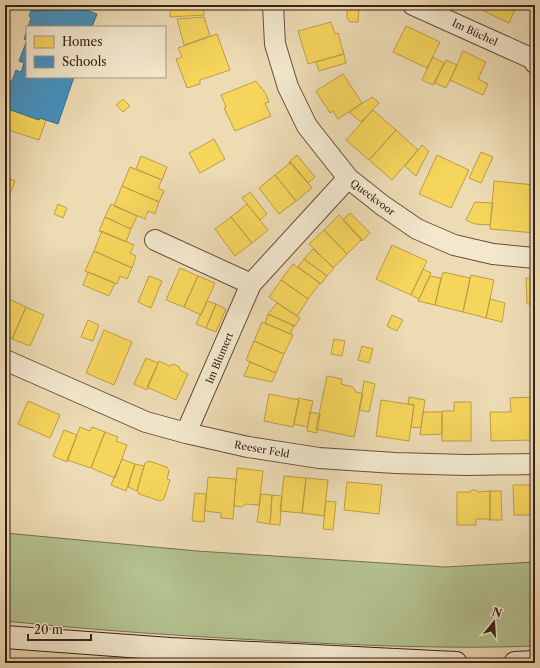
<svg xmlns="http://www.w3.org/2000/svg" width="540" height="668" viewBox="0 0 540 668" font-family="'Libre Caslon Text',serif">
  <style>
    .green { fill: #b4c190; stroke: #767252 }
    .homes { fill: #f6d55c; stroke: #bd9f47 }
    .schools { fill: #4393c3; stroke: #40718f }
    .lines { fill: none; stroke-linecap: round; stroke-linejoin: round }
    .street-casing { stroke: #65503d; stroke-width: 22 }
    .secondary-casing { stroke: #382215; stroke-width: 24 }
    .street { stroke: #f3e8ce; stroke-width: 20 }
    .secondary { stroke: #f3e8ce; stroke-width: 22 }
    .labels { text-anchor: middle; stroke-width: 4; stroke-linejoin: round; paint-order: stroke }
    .street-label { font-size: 10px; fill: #382215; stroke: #f3e8ce }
  </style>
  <rect width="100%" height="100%" fill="#eddbb4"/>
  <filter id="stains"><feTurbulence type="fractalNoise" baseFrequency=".005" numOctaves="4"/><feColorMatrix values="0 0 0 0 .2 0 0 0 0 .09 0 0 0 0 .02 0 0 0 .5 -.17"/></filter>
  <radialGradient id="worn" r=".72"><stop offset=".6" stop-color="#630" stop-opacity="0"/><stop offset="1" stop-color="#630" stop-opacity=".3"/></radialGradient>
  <!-- green -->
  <path class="green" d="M5,533L197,551L445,567L535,562V646C455,649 375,646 295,642C198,637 102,631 5,621Z"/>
  <!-- homes -->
  <path class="homes" d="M170,5H204V15L170,17Z
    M482,5H517L509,23L480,9Z
    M347,9L359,10L358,22H350L347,18Z
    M204,17L210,36L184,45L177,19Z
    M331,22L335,34L338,33L344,54L308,64L298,31Z
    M406,26L440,42L427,68L393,52Z
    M217,34L230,70L200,80V84L187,88L176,59L182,57L178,48Z
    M463,51L486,62L478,79L488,84L483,95L450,80Z
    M344,54L346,63L319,71L316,62Z
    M433,57L444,63L433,85L422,80Z
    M446,60L457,65L446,88L435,83Z
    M343,74L362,103L338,119L333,111L330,113L316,91Z
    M256,81L266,94L269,102L265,103L271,116L235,131L224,108L226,107L221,95Z
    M372,97L379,103L361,122L349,112Z
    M123,99L130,106L123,112L116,105Z
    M5,108L39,120L40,118L46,120L39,140L5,129Z
    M373,110L396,130L369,160L346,140Z
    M396,130L418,150L392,180L369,160Z
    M214,139L225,159L200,173L189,153Z
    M422,145L429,151L416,176L405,166Z
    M481,152L493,157L481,183L469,178Z
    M297,155L315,177L308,183L289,162Z
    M437,155L469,170L451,208L419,194Z
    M141,156L167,167L162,180L136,169Z
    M291,162L312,188L296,201L275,175Z
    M130,167L162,180L158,188L164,191L159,202L122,186Z
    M275,175L296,201L279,214L259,188Z
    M5,177L15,181L8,199L5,198Z
    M494,181L535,185V233L490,229Z
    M122,186L159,202L155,214L148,211L145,219L114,206Z
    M250,192L267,214L260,220L242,198Z
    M475,202L493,203L490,225L475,224L466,220Z
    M58,204L67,208L63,218L54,214Z
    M111,204L137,216L131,229L105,217Z
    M247,204L268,230L252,243L231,217Z
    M350,213L370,233L362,241L343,220Z
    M339,215L362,239L347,254L324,230Z
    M105,217L131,229L126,242L99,231Z
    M231,217L252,243L235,256L215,229Z
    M5,218L10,220L6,229L5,228Z
    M324,230L347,254L333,268L309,244Z
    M102,231L134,245L130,253L136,256L132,268L94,251Z
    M392,245L427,261L411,295L376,279Z
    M313,249L334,268L327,276L304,259Z
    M94,251L132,268L127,279L120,276L117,284L85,271Z
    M304,259L327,276L321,284L298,267Z
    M293,264L320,283L308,299L281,280Z
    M180,268L198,276L184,307L166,300Z
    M423,269L431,273L419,299L411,295Z
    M88,272L115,283L109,296L83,285Z
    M443,272L470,278L463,312L435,305Z
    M471,275L494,280L486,318L463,312Z
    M149,276L162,281L151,308L138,302Z
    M198,276L215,283L201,315L184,307Z
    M430,276L441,278L435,305L418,301Z
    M526,278H535V304H527Z
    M281,280L308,299L297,316L269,297Z
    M9,299L26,307L12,339L5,336V308Z
    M490,299L505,303L502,322L486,318Z
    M207,301L216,304L206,328L196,324Z
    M277,303L300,318L295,326L268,314Z
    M216,304L226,309L216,332L206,328Z
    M26,307L44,315L30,346L12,339Z
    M268,314L294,326L290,334L265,323Z
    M392,315L403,320L397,331L387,326Z
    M88,320L99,325L93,341L81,337Z
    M262,322L293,335L284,354L254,341Z
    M104,330L132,342L114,385L86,373Z
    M334,339L345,341L342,356L331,354Z
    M254,341L284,354L276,373L246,360Z
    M362,346L373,349L369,363L358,360Z
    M146,358L158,363L147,390L134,384Z
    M159,361L169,366L174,364L179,367L181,371L188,374L176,400L147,387Z
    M250,362L276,373L272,382L244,376Z
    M327,376L342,379L341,384L353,387L356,392L363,394L354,437L316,429Z
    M364,381L375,384L369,412L359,410Z
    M269,394L299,400L293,427L264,421Z
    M409,397L425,400L421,428L411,427L414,405L408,404Z
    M535,397V440L491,441L490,412H511L510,398Z
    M298,398L313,401L307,427L294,424L299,400H298Z
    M381,400L414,405L409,441L376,436Z
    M28,401L60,415L50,438L18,424Z
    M454,402H471V441H442V411H454Z
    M310,412L320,414L317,433L307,431Z
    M423,412H442V434L420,435Z
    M80,427L90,431L92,427L105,432L91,468L67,460Z
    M64,430L77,435L67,462L53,456Z
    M105,432L118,437L116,441L127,445L115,478L91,468Z
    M122,459L135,464L126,491L111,485Z
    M149,461L167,467L169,471L167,479L170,480L164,499L160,501L139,494L137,490L145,463Z
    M135,464L144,466L137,491L128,487Z
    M237,468L263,471L259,505L246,504L242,507L234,506Z
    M284,476L306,478L302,513L280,511Z
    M208,477L236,479L233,519L221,518V513L205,511Z
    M306,478L328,480L324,516L302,513Z
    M347,482L382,485L379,514L344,510Z
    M513,485H535V534V515H514Z
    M472,490H476L478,492L490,491V519H476V525H457V492H470Z
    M490,491H501L502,520H489L490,519Z
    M195,493L206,494L204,522L192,521Z
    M261,494L272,495L270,524L257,522Z
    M272,495L282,496L280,525L270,524Z
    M326,501L336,502L333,530L323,529Z"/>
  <!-- schools -->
  <path class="schools" d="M33,5H78V7L97,14L92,27H28L31,18L29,16Z
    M27,30V77H74L58,124L40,118L39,120L5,108V94L10,81H12L16,70L21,72L24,63L19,61L27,40L24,39Z"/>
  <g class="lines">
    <defs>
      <path id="street" d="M273,5L275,44L288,87L307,126L348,178L382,205L417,229L454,245L493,254L535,258
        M413,5L533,59L535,63
        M155,240L251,284
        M5,360L146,422L186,433L248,447L319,458L395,463L466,465L535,464
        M186,433L251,284L348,178"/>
      <path id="secondary" d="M5,637L170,649L456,663
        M515,663L535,662"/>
    </defs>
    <!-- street casing -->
    <use href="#street" class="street-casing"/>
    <!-- secondary casing -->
    <use href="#secondary" class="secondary-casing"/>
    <!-- street -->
    <use href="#street" class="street"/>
    <!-- secondary -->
    <use href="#secondary" class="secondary"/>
  </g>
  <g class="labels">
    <!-- street labels -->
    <g class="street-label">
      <text transform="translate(475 32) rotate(25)" y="4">Im Büchel</text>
      <text transform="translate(373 197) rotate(37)" y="4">Queckvoor</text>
      <text transform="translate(219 358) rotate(-67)" y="4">Im Blumert</text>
      <text transform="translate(262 449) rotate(10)" y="4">Reeser Feld</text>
    </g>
  </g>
  <!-- margin -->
  <rect width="540" height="668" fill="none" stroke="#eddbb4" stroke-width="20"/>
  <rect x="6" y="6" width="528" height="656" fill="none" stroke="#382215" stroke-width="2"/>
  <rect x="10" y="10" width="520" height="648" fill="none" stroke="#382215"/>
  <!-- legend -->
  <rect x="26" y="26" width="140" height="52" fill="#f3e8ce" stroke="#a89984"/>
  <rect x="34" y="36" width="20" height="12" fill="#f6d55c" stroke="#a89984"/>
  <text x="62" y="46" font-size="12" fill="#382215">Homes</text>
  <rect x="34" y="56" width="20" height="12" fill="#4393c3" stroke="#a89984"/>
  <text x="62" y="66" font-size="12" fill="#382215">Schools</text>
  <!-- north arrow -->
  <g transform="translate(494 622) rotate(18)" stroke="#f3e8ce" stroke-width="3" paint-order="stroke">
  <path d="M0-3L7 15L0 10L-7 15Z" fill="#382215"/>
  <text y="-6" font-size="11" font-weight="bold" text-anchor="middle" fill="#382215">N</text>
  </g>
  <!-- scale -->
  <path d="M28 634v6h63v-6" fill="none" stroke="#382215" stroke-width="2"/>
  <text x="34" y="634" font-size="12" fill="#382215" stroke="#f3e8ce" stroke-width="3" paint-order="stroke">20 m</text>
  <rect width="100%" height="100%" filter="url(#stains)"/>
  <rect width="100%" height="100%" fill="url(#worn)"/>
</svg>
